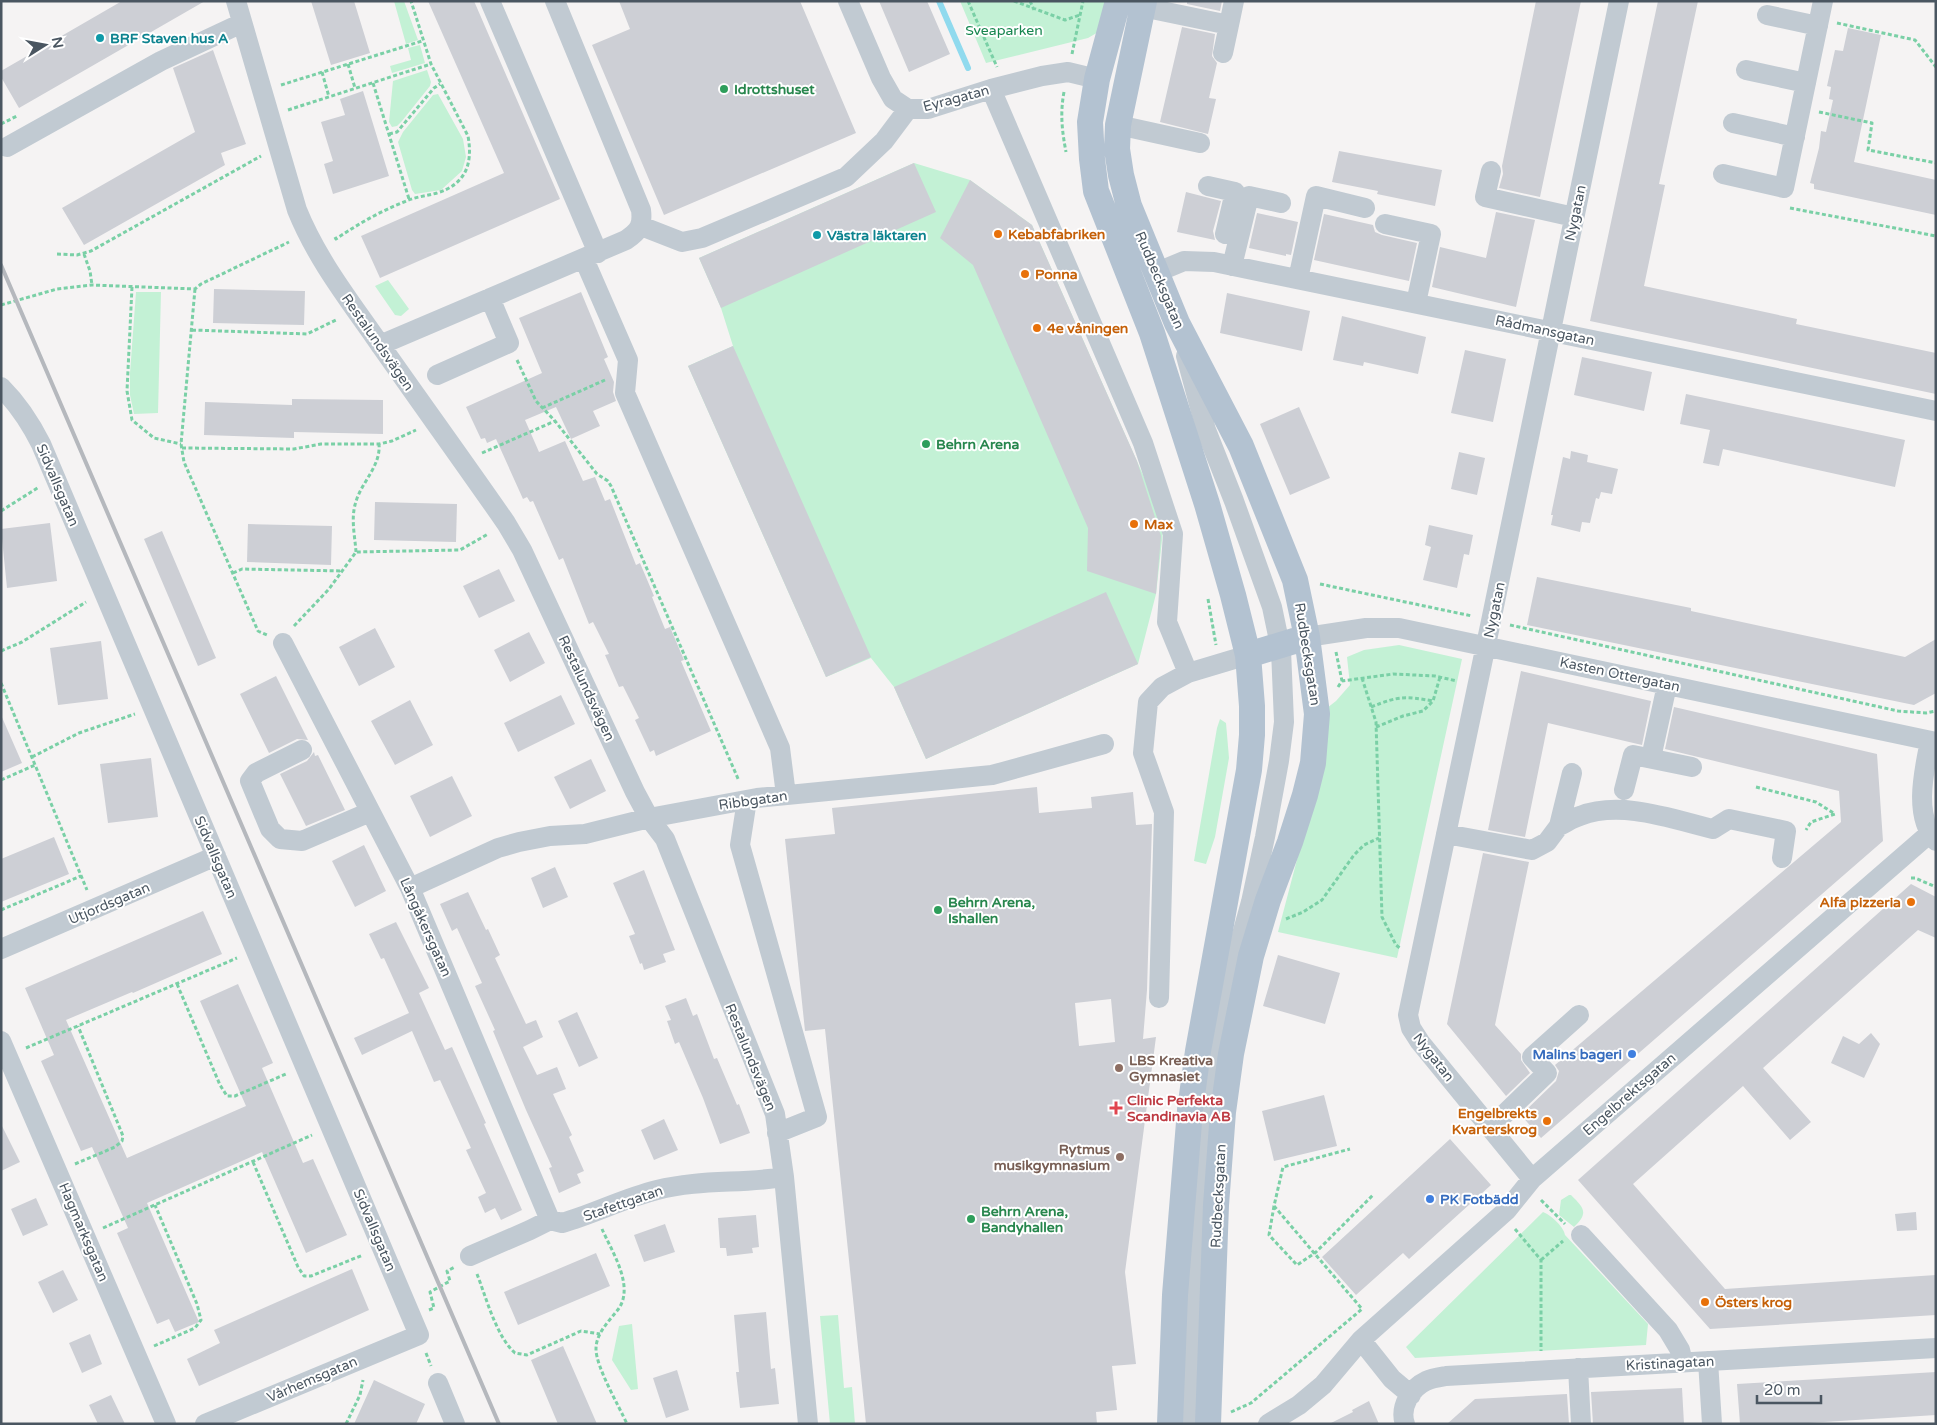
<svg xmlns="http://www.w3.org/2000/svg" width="1937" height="1425" viewBox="0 0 1937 1425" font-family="'Varela Round',sans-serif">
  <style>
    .green { fill: #c3f1d5 }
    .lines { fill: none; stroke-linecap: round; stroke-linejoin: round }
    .stream { stroke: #90daee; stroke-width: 6 }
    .building { fill: #cdcfd5; fill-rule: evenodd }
    .path { stroke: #7ad0a6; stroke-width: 3; stroke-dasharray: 4 2.5; stroke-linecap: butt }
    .minor { stroke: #c1cad2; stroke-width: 20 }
    .major { stroke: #b3c2d1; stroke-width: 26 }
    .rail { stroke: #b5b8bd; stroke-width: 4 }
    .culture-dot { fill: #0f9aa8; stroke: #fff; stroke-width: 2 }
    .leisure-dot { fill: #2e9e5b; stroke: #fff; stroke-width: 2 }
    .food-dot { fill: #e8710a; stroke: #fff; stroke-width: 2 }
    .shop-dot { fill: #3f7fe0; stroke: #fff; stroke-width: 2 }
    .education-dot { fill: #8d6e63; stroke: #fff; stroke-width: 2 }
    .health-dot { fill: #e0444e; stroke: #fff; stroke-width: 2 }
    .labels { text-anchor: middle; stroke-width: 4; stroke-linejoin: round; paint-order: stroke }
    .park-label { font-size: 14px; fill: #17864f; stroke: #fff }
    .culture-label { font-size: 14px; font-weight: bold; fill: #0d838f; stroke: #fff; text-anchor: start }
    .leisure-label { font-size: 14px; font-weight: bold; fill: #27864d; stroke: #fff; text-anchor: start }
    .street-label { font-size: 14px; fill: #4a5661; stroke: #fff }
    .food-label { font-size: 14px; font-weight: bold; fill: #c56008; stroke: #fff; text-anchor: start }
    .shop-label { font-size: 14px; font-weight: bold; fill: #366cbe; stroke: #fff; text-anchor: end }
    .education-label { font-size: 14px; font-weight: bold; fill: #785e54; stroke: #fff; text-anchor: start }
    .health-label { font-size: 14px; font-weight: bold; fill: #be3a42; stroke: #fff; text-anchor: start }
  </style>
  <rect width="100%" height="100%" fill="#f5f3f3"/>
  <!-- green -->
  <path class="green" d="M394,1H404L418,40L406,44Z
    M960,1H1107L1100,31L1088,38L986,63Z
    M420,45L425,63L392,73L390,66L411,60L408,48Z
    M427,70L431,82L430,86L402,121L397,126L392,127L389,122L393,81Z
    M438,94L463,139L466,157L462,171L441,190L415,194L412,190L398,142L403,132L433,95Z
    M914,163L970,180L1032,225L1164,522L1156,594L1138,664L926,759L894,687L871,658L826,677L688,366L733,346L721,308L699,258Z
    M388,280L409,309L401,316L395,315L375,286Z
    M136,292H161L158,413L134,414L130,395V373Z
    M1399,645L1462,659L1397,958L1278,932L1325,753L1327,708L1336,701L1350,685L1347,657L1364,650Z
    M1220,719L1226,723L1229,758L1215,837L1206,864L1194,861L1217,728Z
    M1569,1195H1571C1584,1208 1589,1213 1574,1227L1559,1215L1561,1200Z
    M1543,1212C1551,1215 1564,1227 1565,1235L1648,1324L1646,1345L1415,1358L1406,1347Z
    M838,1315L844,1388L852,1387L855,1424H830L820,1316Z
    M632,1324L638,1389L631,1390L612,1360L619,1326Z"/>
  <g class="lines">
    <!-- stream -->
    <path class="stream" d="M939,1L968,68"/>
  </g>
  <!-- building -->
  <path class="building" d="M122,1H205L19,108L1,77V71Z
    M311,1H354L370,53L331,65Z
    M428,1H474L560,199L380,278L361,236L504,173Z
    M619,1H800L856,133L664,215L592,45L630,29Z
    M879,1H927L950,54L909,72Z
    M1187,1H1222L1220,11L1187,4Z
    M1536,1H1581L1540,197L1499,188L1503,174L1502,166Z
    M1658,1H1698L1659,184L1665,185L1644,286L1797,319L1796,324L1936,353V394L1590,321Z
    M1182,27L1215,34L1212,56L1217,63L1209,98L1216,99L1208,134L1160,122Z
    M1848,28L1881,35L1854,162L1936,180V215L1814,189V184L1810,183L1819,148L1821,131L1826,132L1833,100L1829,99L1831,87L1827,86L1835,50L1843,51Z
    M213,50L246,144L221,153L225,165L84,245L62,208L195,132L173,68Z
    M363,91L389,176L333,194L324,164L333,161L321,122L345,115L340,99Z
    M1339,151L1442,170L1435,206L1377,194L1378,191L1332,182Z
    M914,163L936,212L721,308L699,258Z
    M970,180L1032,225L1137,461L1161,536L1156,594L1087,571L1088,528L973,265L940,238Z
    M1186,192L1221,201L1213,231L1215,240L1177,232Z
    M1496,212L1535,220L1516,307L1432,287L1440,247L1486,258Z
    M1257,213L1298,222L1291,255L1286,254V256L1249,248Z
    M1324,214L1373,225L1375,232L1382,235L1417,243L1409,281L1314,260Z
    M214,289L305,291L304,325L213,323Z
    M581,292L608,357L604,359L614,382L613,392L616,401L593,411L600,426L571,439L556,407L525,420L539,452L565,441L583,481L595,477L605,501L610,499L636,565L640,563L654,596L652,597L665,629L670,627L684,660L681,661L711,731L656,756L654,750L650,752L635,720L639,718L623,686L619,687L605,655L609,654L593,622L589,624L563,558L559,560L533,501L530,502L527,497L523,499L496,439L487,443L485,438L481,439L466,407L542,373L519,318Z
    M1227,293L1310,311L1302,351L1220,333Z
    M1342,316L1426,337L1418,374L1364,362L1363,366L1333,360Z
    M733,346L871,657L826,677L688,366Z
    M1465,350L1506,359L1493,422L1451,413Z
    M1582,357L1652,372L1644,411L1574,395Z
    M1686,394L1905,440L1895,487L1723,449L1719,466L1703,463L1710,430L1680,424Z
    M292,399L383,400V434L294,432V438L204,435L205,402L292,405Z
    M1299,407L1330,478L1290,495L1260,424Z
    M1571,451L1588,455L1587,462L1618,469L1612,494L1601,492L1599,499L1596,498L1590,523L1582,522L1580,532L1551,525L1553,515H1551L1563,457L1570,459Z
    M1459,452L1485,458L1477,495L1451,489Z
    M375,502L457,504L456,542L374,540Z
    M50,523L57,581L7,588L1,529Z
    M248,524L332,526L331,565L247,562Z
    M1429,525L1473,535L1469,555L1464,554L1457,588L1423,580L1431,547L1425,545Z
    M162,531L216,658L198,666L144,539Z
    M499,569L515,601L479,618L463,586Z
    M1537,577L1691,608V611L1905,657L1936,639V693L1914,705L1527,625Z
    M1106,592L1138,664L926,759L894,687Z
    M375,628L395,667L359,686L339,647Z
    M529,632L545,663L510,682L494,650Z
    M101,641L108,699L58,705L50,648Z
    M1521,671L1651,701L1642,745L1548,723L1525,837L1488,830Z
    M276,676L308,740L297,739L269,753L240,694Z
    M561,695L575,724L518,752L504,723Z
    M410,700L433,745L395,765L371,721Z
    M1674,707L1877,754L1883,841L1541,1138L1521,1115L1556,1081L1559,1071L1555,1065L1841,822L1839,791L1665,749Z
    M1,715L22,763L1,772Z
    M314,752L315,756L318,755L345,810L306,826L280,774L307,761Z
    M151,758L158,817L108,823L100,764Z
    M591,759L606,791L570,809L554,777Z
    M452,776L472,816L430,837L410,796Z
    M1037,787L1039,813L1092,808L1091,797L1133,792L1136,825L1152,824L1147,990L1143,1039L1156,1037L1125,1272L1136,1364L1112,1366L1117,1410L1096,1412L1097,1424H866L825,1029L805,1031L785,839L835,834L832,808ZM1111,999L1115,1042L1079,1046L1075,1003Z
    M54,837L69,874L1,902V859Z
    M364,845L386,891L355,907L332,861Z
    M1483,853L1529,862L1495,1025L1521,1054V1060L1530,1073L1506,1096L1447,1024Z
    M555,867L568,897L543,908L531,878Z
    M644,870L675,950L663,954L666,962L644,970L642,963L640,964L629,936L635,934L613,883Z
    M1911,884L1936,897V938L1918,930L1763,1068L1811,1122L1790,1140L1743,1086L1633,1184L1725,1289L1936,1275V1315L1710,1329L1578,1180Z
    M468,892L486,930L488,929L500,955L495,958L526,1024L536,1020L543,1037L523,1047L537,1075L557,1067L566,1089L553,1094L572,1135L569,1137L584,1171L577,1174L581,1183L559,1193L549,1168L552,1167L526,1110L493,1031L495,1030L475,986L482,983L457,928L452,931L440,904Z
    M203,911L222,954L133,993L132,992L66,1020L127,1158L246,1106L200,1001L238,984L273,1063L262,1068L303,1163L313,1159L347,1235L306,1253L262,1152L147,1203L199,1322L175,1332L169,1319L157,1324L117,1233L128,1228L92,1147L81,1151L41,1061L54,1055L25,988Z
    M396,922L429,988L419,993L445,1050L452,1047L486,1123L484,1124L522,1210L501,1220L495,1208L485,1213L478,1197L486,1193L466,1150L471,1148L440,1080L434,1082L412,1031L362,1055L354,1038L409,1013L384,958L381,959L369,934Z
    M1278,955L1340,973L1325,1024L1263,1006Z
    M686,998L693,1016L697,1014L714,1059L717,1058L737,1105L739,1104L750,1133L720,1144L703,1098L679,1042L675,1044L667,1021L671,1020L665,1006Z
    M577,1012L598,1058L579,1067L558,1021Z
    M1871,1033L1880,1044L1864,1078L1831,1063L1843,1036L1859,1044Z
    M1324,1095L1337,1146L1274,1161L1262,1111Z
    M664,1119L678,1150L654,1160L641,1130Z
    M1,1124L20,1162L1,1171Z
    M1450,1139L1491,1185L1409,1259L1403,1253L1356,1295L1322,1257Z
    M36,1198L48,1225L23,1236L11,1209Z
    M1916,1212L1917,1230L1897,1231L1895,1214Z
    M756,1215L759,1247L752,1248L753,1253L727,1256L726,1248H720L718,1218Z
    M665,1224L675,1252L644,1262L634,1235Z
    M596,1253L610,1286L518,1325L504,1292Z
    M352,1269L369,1310L199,1386L187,1359L220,1343L214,1330Z
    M63,1270L78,1300L53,1313L38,1282Z
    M766,1312L771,1369L775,1368L779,1404L740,1408L736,1372H739L734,1315Z
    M90,1334L102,1364L82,1373L69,1343Z
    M563,1346L597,1424H558L531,1360Z
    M677,1370L689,1410L666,1418L653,1378Z
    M1936,1372V1415L1792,1424H1740L1737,1384Z
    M374,1380L425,1404L416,1424H354Z
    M1682,1388L1684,1424H1593L1591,1392Z
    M1567,1394L1569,1424H1447L1475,1399Z
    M111,1395L125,1424H98L89,1405Z
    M1369,1401L1379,1424H1329L1353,1412L1352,1410Z"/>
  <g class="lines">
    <!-- path -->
    <path class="path" d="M968,1L997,67
      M1014,1L1065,20L1080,15
      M1030,1L1034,10
      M1837,23L1915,40L1936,67
      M1072,54L1083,1
      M348,64L355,88
      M322,72L329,97
      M373,83L409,199
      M281,85L422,41
      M1064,92C1060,113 1062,131 1066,152
      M288,110L431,64
      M1819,112L1872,123L1868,150L1936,163
      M1,124L17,116
      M389,134L397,132L434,88L440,84
      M1790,208L1936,236
      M335,237L336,239C358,224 379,212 404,202C414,197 426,196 437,193C466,184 473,164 468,136L431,64L411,1
      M57,254L77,255L91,251L261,156
      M84,254L90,271L92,285
      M132,287L127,391L132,420L154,438L181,444
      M195,289L181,444L184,462L258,631L267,635
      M1,305L57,289L92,285L195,289L201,284L289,242
      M192,330L307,334L338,319
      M517,360L536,401L555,421L597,474L608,481L611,486L739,781
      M542,408L605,380
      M182,448L294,449L321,444H379L392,441L416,430
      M482,453L555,421
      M1,511L39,487
      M356,552C355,537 351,520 355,505C360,483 381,467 379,444
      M233,573L242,569L343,571
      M1320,584L1472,616
      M1208,599L1216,645
      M1510,625L1898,711L1926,713L1936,711
      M294,626L329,589L356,552L460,550L488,534
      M1,651L22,642L86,602
      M1336,652L1342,681
      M1362,678L1376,722L1382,917L1396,945L1401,949
      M1,683L87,890
      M1338,687L1342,681L1393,674L1435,676L1457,681
      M1371,707C1399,696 1404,696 1433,701
      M1376,727L1403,716L1423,711L1433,701L1440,677
      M32,757L79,733L135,714
      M1,780L35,765
      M1756,787L1816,802L1835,814L1811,822L1806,830
      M1911,878H1915L1936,887
      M1,910L81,876
      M1286,919L1303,912L1322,900L1354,855L1364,845L1379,838
      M177,984L220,1085L227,1096H235L286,1074
      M26,1048L237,958
      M253,1162L298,1267L304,1276H311L363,1255
      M75,1164L115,1147L122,1141L123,1136L78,1026
      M1541,1200L1565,1224
      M1274,1206L1269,1235L1297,1265L1315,1253L1373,1195
      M103,1228L312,1135
      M602,1229C612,1252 637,1289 616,1312C608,1322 596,1334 596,1349C596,1367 619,1406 627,1424
      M1515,1229L1541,1260V1351
      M1541,1260L1563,1241
      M477,1274C486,1297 496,1336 515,1353L527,1355L581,1331L600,1334
      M429,1310L434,1308L430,1292L450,1281L447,1271L455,1267
      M154,1346L195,1328L201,1320L197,1304L155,1205
      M426,1353L431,1366
      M1231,1412L1251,1403L1362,1309L1274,1206L1283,1167L1350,1149
      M346,1424L360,1395L363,1380"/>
    <!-- minor -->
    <path class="minor" d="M236,1L297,210C316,257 346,296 374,336C418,399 463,461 506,523L522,550L635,792L649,818L665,839L775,1114L784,1177L808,1424
      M490,1L598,253
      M848,1L881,78L893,99L908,109H928L991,89L1042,76L1068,72L1097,79
      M1142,7L1229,25L1234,1
      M1767,15L1818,26
      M1223,53L1229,25
      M1746,70L1806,83
      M991,89L1143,443L1173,534L1167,622L1188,673
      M1733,123L1795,137
      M1118,125L1200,143
      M7,147L161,61L242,23
      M1491,171L1485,197L1574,217
      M1723,174L1784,188L1823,1
      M1208,186L1235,192L1225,234
      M1385,224L1431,234L1416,303
      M641,226L682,242L702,238L846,177L884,141L908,109
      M584,259L628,360L625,393L780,748L786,795
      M1232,266L1249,196L1281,203
      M1155,273L1184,261L1214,262L1936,411
      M1298,279L1316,196L1365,208
      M380,345L626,240C639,231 643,226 641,210L555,1
      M1186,356L1206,430L1234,501L1272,607L1281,650L1284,722L1279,761L1265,837L1251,902L1225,996L1213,1058L1201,1179L1188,1424
      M437,375L509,343L490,298
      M1,387C19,405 30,422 41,444L419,1335L205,1424
      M1307,637L1366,628H1399L1936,742
      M283,643L410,888L550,1220
      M1930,741C1924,771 1913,816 1936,841
      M302,750L256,773L250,781L270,829L280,839L302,841L370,812
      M1651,758L1667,685
      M1624,790L1633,755L1692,767
      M747,800L740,845L817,1117L777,1133
      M1559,826C1566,823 1572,818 1580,816C1621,800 1672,819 1713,829L1729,819L1786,831L1782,858
      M1446,834L1532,850L1547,842L1559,826L1572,773
      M410,888L498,848L519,842L550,836L585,834L649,818L757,798L992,775L1104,744
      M1,949L216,856
      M1159,998L1164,812L1143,753L1148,702L1162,687L1188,673L1248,655
      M1,1041L166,1424
      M1490,1128L1547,1073L1532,1057L1579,1015
      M1532,1179L1420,1042L1411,1028L1408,1015L1491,621L1619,1
      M1581,1235L1668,1330L1680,1350L1683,1362
      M470,1256L530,1230L550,1220L562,1223C594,1214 624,1198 657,1190C699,1179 742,1184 784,1177
      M1361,1340L1392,1379L1411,1395
      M1708,1361L1712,1424
      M1578,1368L1581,1424
      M438,1383L455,1424
      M1268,1424L1299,1405L1323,1385L1361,1340L1507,1210L1532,1179L1929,834
      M1405,1424C1399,1407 1411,1388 1426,1381C1432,1378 1440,1377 1446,1376L1936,1348"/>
    <!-- major -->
    <path class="major" d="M1118,1L1097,79L1090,122L1092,159L1096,191L1152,333L1207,504L1233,595L1248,655L1252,706V735L1249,770L1198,1051L1190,1110L1175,1295L1170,1424
      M1144,1L1118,125L1117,149L1121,175L1129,206L1177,323L1241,446L1295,580L1307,637L1317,714L1313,763L1305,795L1290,842L1268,900L1251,956L1231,1054L1223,1112L1216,1205L1208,1424
      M1248,655L1307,637"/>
    <!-- rail -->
    <path class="rail" d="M1,265L499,1424"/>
  </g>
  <!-- markers -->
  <g class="culture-dot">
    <circle cx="100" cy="38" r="5"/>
    <circle cx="817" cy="235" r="5"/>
  </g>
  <g class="leisure-dot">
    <circle cx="724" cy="89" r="5"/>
    <circle cx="926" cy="444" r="5"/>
    <circle cx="938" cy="910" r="5"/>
    <circle cx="971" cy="1219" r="5"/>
  </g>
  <g class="food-dot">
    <circle cx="998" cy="234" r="5"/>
    <circle cx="1025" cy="274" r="5"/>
    <circle cx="1037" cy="328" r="5"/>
    <circle cx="1134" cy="524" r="5"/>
    <circle cx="1911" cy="902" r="5"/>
    <circle cx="1547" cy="1121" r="5"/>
    <circle cx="1705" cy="1302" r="5"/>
  </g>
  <g class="shop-dot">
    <circle cx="1632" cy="1054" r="5"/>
    <circle cx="1430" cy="1199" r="5"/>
  </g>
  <g class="education-dot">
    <circle cx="1119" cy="1068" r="5"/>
    <circle cx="1120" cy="1157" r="5"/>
  </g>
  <path class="health-dot" d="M1113.5 1100.5h5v5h5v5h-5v5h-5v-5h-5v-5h5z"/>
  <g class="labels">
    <!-- park labels -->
    <g class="park-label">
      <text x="1004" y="35">Sveaparken</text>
    </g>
    <!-- culture labels -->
    <g class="culture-label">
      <text x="110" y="43">BRF Staven hus A</text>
      <text x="827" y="240">Västra läktaren</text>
    </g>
    <!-- leisure labels -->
    <g class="leisure-label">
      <text x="734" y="94">Idrottshuset</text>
      <text x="936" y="449">Behrn Arena</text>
      <text x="948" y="907">Behrn Arena,<tspan x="948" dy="16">Ishallen</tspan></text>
      <text x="981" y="1216">Behrn Arena,<tspan x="981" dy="16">Bandyhallen</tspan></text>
    </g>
    <!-- street labels -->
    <g class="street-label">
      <text transform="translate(956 98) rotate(-15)" y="5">Eyragatan</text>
      <text transform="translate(1575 213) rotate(-78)" y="5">Nygatan</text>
      <text transform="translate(1160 280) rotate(67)" y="5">Rudbecksgatan</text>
      <text transform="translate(1545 330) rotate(12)" y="5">Rådmansgatan</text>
      <text transform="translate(378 342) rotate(55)" y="5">Restalundsvägen</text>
      <text transform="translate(58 485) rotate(67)" y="5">Sidvallsgatan</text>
      <text transform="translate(1494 610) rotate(-78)" y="5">Nygatan</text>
      <text transform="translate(1308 654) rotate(81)" y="5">Rudbecksgatan</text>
      <text transform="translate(1620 674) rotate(12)" y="5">Kasten Ottergatan</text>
      <text transform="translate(587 688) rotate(65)" y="5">Restalundsvägen</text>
      <text transform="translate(753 800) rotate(-8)" y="5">Ribbgatan</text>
      <text transform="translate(216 857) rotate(67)" y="5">Sidvallsgatan</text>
      <text transform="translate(109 903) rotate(-23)" y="5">Utjordsgatan</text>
      <text transform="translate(426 927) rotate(66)" y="5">Långåkersgatan</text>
      <text transform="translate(751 1057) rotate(68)" y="5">Restalundsvägen</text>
      <text transform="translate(1434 1057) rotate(52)" y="5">Nygatan</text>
      <text transform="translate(1629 1094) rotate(-41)" y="5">Engelbrektsgatan</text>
      <text transform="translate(1218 1196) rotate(-87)" y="5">Rudbecksgatan</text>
      <text transform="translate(623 1203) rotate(-19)" y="5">Stafettgatan</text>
      <text transform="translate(375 1230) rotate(67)" y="5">Sidvallsgatan</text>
      <text transform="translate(84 1232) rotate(67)" y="5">Hagmarksgatan</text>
      <text transform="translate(1670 1363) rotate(-3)" y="5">Kristinagatan</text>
      <text transform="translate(312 1379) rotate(-23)" y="5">Vårhemsgatan</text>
    </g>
    <!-- food labels -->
    <g class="food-label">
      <text x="1008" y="239">Kebabfabriken</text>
      <text x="1035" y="279">Ponna</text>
      <text x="1047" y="333">4e våningen</text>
      <text x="1144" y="529">Max</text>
      <text x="1901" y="907" text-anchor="end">Alfa pizzeria</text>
      <text x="1537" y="1118" text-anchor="end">Engelbrekts<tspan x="1537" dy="16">Kvarterskrog</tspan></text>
      <text x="1715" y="1307">Östers krog</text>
    </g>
    <!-- shop labels -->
    <g class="shop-label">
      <text x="1622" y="1059">Malins bageri</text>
      <text x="1440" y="1204" text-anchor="start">PK Fotbädd</text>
    </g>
    <!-- education labels -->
    <g class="education-label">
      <text x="1129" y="1065">LBS Kreativa<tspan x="1129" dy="16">Gymnasiet</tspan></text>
      <text x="1110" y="1154" text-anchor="end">Rytmus<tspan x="1110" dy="16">musikgymnasium</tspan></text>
    </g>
    <!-- health labels -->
    <g class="health-label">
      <text x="1127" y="1105">Clinic Perfekta<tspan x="1127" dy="16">Scandinavia AB</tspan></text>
    </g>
  </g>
  <!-- border -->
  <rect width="1937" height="1425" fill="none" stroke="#4a5661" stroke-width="5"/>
  <!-- north arrow -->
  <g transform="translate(45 45) rotate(79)" stroke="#ffffff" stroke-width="4" paint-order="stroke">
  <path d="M0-4L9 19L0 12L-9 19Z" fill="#4a5661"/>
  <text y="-8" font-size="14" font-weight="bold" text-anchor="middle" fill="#4a5661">N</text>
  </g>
  <!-- scale -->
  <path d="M1757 1395v8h64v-8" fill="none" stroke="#4a5661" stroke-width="2.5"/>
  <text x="1764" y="1395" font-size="15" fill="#4a5661" stroke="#ffffff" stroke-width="4" paint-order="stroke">20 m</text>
</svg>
